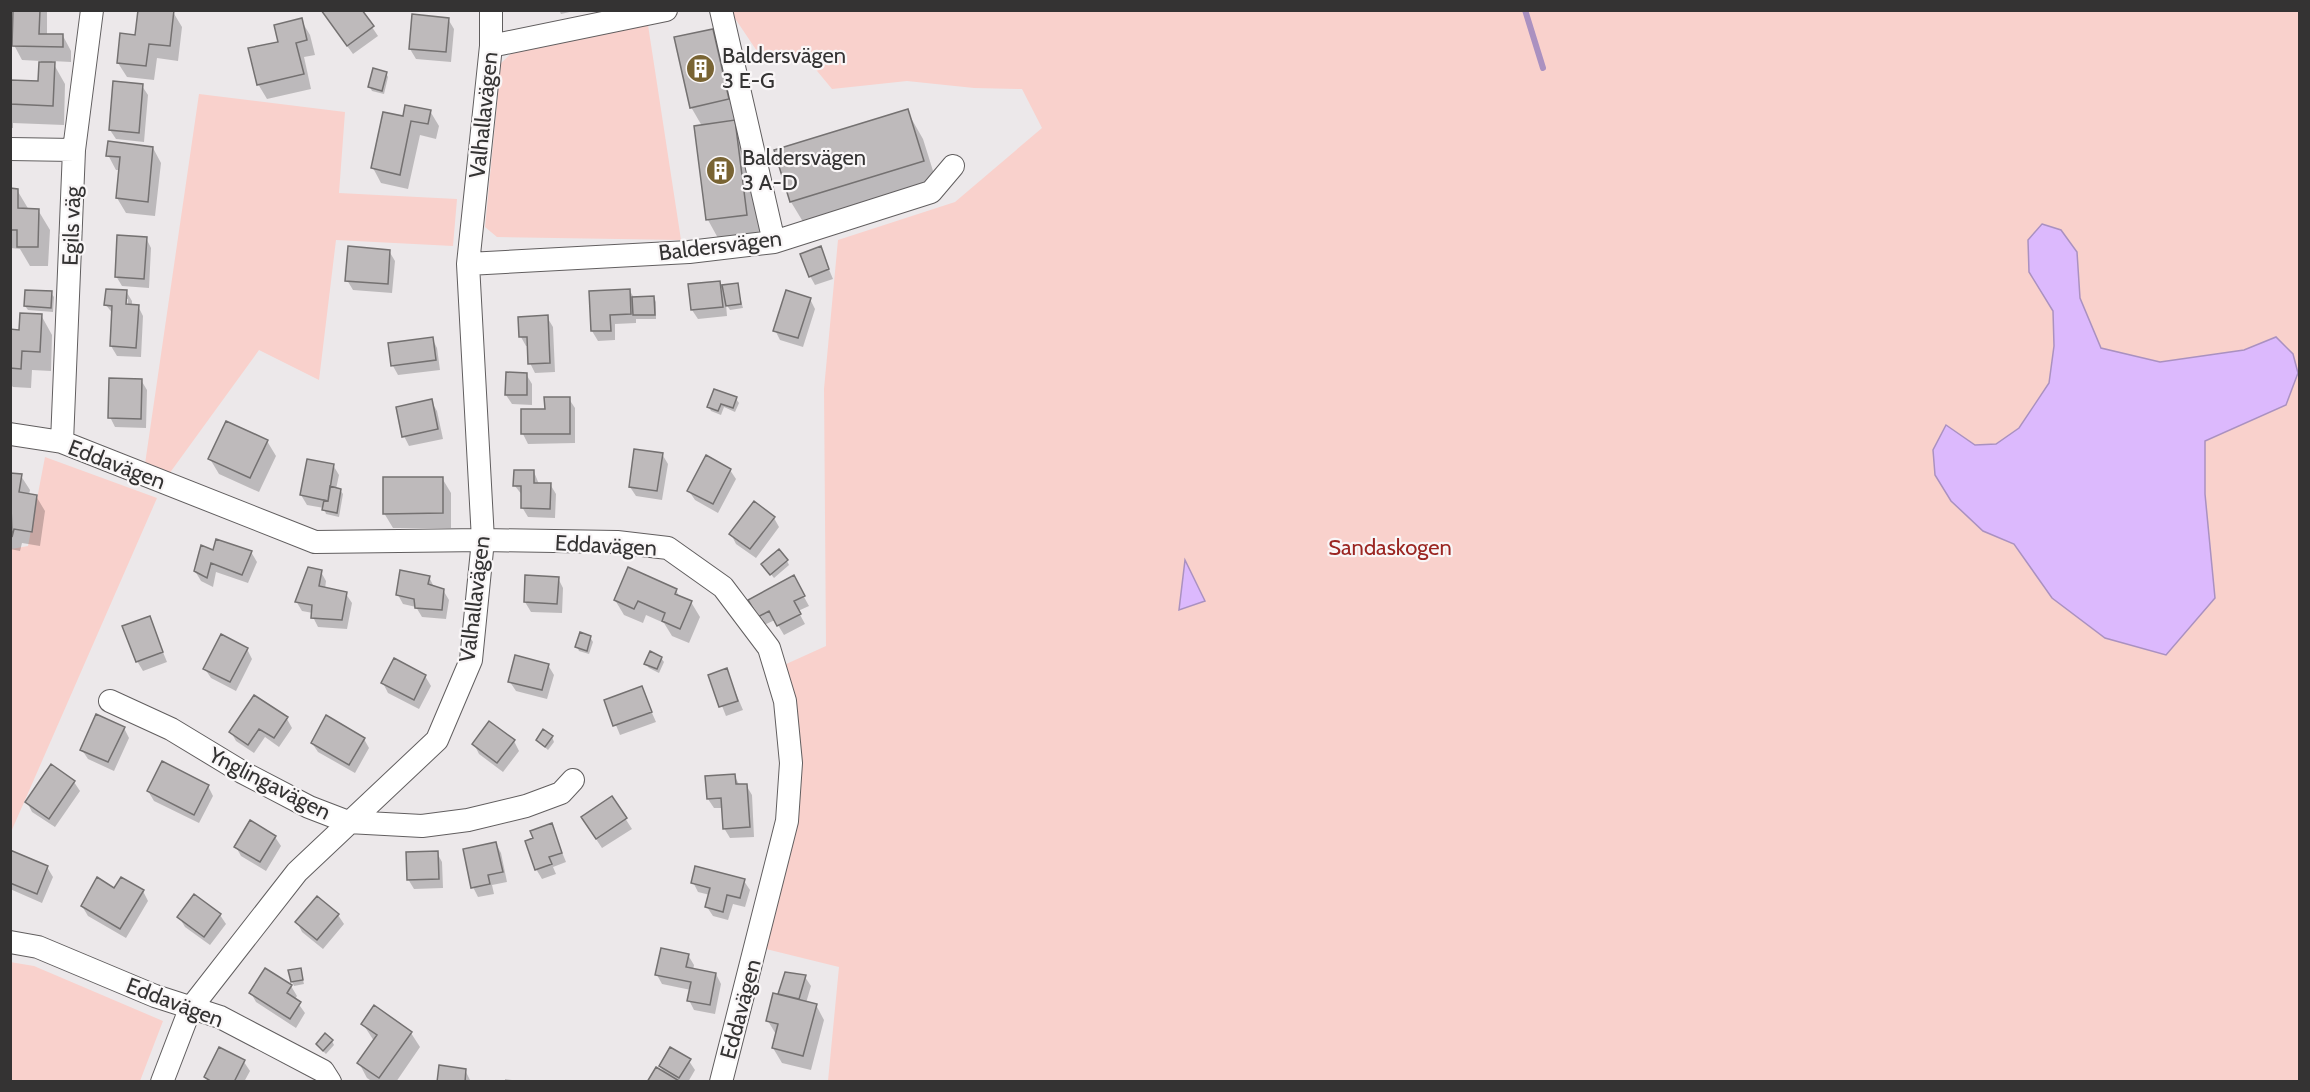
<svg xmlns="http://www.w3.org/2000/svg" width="2310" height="1092" viewBox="0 0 2310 1092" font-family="Cabin,sans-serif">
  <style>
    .green { fill: #f9d1cc; fill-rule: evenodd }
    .water { fill: #dcb9fd; stroke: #aa91c0; stroke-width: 1.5 }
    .shadow { fill: #0003; fill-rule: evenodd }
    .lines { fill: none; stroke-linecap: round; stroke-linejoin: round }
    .stream { stroke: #aa91c0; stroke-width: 6 }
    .building { fill: #bebabb; stroke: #747171; stroke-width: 1.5 }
    .minor-casing { stroke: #615e5f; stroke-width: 24 }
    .minor { stroke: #fff; stroke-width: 22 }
    .labels { text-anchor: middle; stroke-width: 4.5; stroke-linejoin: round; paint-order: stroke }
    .poi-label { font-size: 22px; fill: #343333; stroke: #f9f6f7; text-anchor: start }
    .street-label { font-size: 22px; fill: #343333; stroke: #f9f6f7 }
    .park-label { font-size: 22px; fill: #9b2622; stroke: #f9f6f7 }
  </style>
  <rect width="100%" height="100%" fill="#ece8ea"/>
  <!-- green -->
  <path class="green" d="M730,11H2299V1081H828L839,967L766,949L797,823L784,665L826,646L824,389L838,240L955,202L1042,128L1022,89L974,88L907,81L832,89L808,60H763ZM2028,240L2077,252L2080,298L2101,348L2160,362L2244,350L2276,337L2286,404L2205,441V494L2166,655L2105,638L2052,598L2014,544L1983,531L1946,425L1975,445L1996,444L2019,428L2049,383L2054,346L2053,311L2029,272Z
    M648,25L681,240L497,237L485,227L501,63L513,52Z
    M199,94L345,112L339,193L457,199L453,246L336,240L319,380L259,350L169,474L145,464Z
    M45,457L157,498L11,832V549L28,546Z
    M10,962L34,966L163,1021L140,1081H11Z"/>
  <!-- water -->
  <path class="water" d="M2042,224L2061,230L2077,252L2080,298L2101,348L2160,362L2244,350L2276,337L2293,354L2298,373L2286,405L2205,441V494L2215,598L2166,655L2105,638L2052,598L2014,544L1983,531L1951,501L1935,475L1933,450L1946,425L1975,445L1996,444L2019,428L2049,383L2054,346L2053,311L2029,272L2028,240Z
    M1185,560L1205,601L1179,610Z"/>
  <!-- shadow -->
  <path class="shadow" d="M10,10H47V36H63L71,51V62L52,61L65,84L64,125L13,123V128H10V79L12,81L40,82L41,61L22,60L14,45V23L10,22Z
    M559,10H578L561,14Z
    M173,12L182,27L178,61L157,58L154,80L127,77L118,63L136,37Z
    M326,17L372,27L378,36L353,54Z
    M448,19L454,29L451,62L416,59L410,49Z
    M301,20L310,35L315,55L304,57L311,89L267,99L258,84L280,43Z
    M712,30L729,59L751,151L763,244L724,249L708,220L696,127L702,126L691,107Z
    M386,73L388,77L384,94L372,91L370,87Z
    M142,86L148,95L144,142L116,139L110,130Z
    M430,111L439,126L436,139L420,135L408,189L381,183L373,168L404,118Z
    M907,111L923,139L939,190L808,230L791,202L776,151Z
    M153,148L161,163L155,216L126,213L117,198L120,170H116L108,155Z
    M10,190H17L29,210H38L50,230L48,266H30L20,249L11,248L10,265Z
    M146,238L151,248L149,288L122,286L116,276Z
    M820,248L833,279L815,285L810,276Z
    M389,251L395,261L392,293L353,290L347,280Z
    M719,283L722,287L737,285L743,308L730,310L726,304L727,316L698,319L692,310Z
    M126,291L132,301V306H138L143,316L141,357L117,356L111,346L113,314L106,305ZM125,299H128L127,311Z
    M630,291L634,298L654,297L656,302V319H636V323L615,324V340L598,341L592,331Z
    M51,293L54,297L53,312L28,310L25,306Z
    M810,299L815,309L803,347L780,340L775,330Z
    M41,315L52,335L51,371L32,370L31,388L13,387L10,384V329L12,331H20Z
    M547,317L553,327L555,372L535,373L530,363L529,346H526L521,337Z
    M432,338L437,348L440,370L398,375L393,366L390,344Z
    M526,374L532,384V405L512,404L506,395Z
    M141,380L147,390L146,428L115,427L110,417Z
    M569,399L575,408V443L528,444L523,434L546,410Z
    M736,399L739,403L735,412L724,407L721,415L711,411L709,407Z
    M431,401L437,411L443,439L409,446L404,436Z
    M267,441L276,456L259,492L219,474L210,459Z
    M662,454L668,464L662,500L636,496L630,487Z
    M333,465L339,475L336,489L340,490L343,494L339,517L326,514L324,508L307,505L301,495Z
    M730,470L736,479L718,513L695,500L689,491Z
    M534,472L539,484H550L556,494L555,518L528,517L522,507V495L515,486Z
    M10,475L21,476L30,490L29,495L36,496L45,511L40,546L22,543L20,551L10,549Z
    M442,478L451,493V528H393L384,513Z
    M774,518L779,527L756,558L736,544L731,534Z
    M214,552H251L257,562L248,583L216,572L213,587L201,581L195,571Z
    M787,561L789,565L774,578L766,568Z
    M321,572L326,581L325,589L346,594L352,603L347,629L318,627L313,617V613L302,611L296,601Z
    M429,577L434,587L443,590L449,600L446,619L422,617L416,607L403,604L398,595Z
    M793,577L809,606L798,611L805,624L784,635L775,620L764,625L750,600Z
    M558,578L563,588L562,613L531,612L525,602Z
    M676,590L680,598L691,602L700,617L689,643L672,636L664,623L646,615L643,623L624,615L615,600Z
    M149,618L167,662L143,671L137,661Z
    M590,637L593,642L589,654L579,651L577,647Z
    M247,649L252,659L236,691L211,678L205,669Z
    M661,658L664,662L659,673L649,668L646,664Z
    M548,665L554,675L547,699L516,691L510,682Z
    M726,670L743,710L726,716L710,676Z
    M425,676L431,686L419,709L388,693L383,683Z
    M641,688L656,722L620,735L606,701Z
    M287,719L292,728L279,747L265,737L254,753L236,741L231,732Z
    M124,728L129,738L114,771L88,759L82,750Z
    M552,737L554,742L548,750L537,740Z
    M364,739L369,748L355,773L318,752L312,743Z
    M514,741L519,751L503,772L479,754L474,744Z
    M734,775L740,786L746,785L752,795L754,837L730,838L724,828L723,808H714L708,799Z
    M74,782L80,791L55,827L32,812L27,802Z
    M208,786L213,796L199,823L154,801L148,791Z
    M612,798L632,829L602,848L588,827Z
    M551,825L566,862L553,867L556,874L542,879L536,869L535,839Z
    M275,837L281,846L266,871L241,856L236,847Z
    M496,844L501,853L507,882L492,885L494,894L478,897L473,887Z
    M10,852L47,867L53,877L42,903L10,889Z
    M437,853L442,862L443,888L414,889L408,879Z
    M744,881L750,890L745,907L733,904L728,920L713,916L707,907L710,895L698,892L693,882Z
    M115,890L143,891L148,901L126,938L88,916L82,906Z
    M220,915L226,924L210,945L185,927L179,917Z
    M338,915L344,924L323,949L302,932L297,922Z
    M688,955L694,965L693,970L716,974L721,984L715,1014L694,1010L689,1000L691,990L662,984L657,975Z
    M300,969L304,984L294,986L292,982Z
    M805,977L811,986L806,1003L816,1005L824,1020L811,1070L782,1063L773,1048L777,1036L768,1021L781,996L780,994Z
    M291,986L297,996L295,999L305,1013L296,1028L256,1002L251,993Z
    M363,1024L411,1033L420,1047L396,1082H373L367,1078L359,1063L374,1041Z
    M332,1041L334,1045L326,1054L317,1045Z
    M689,1061L695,1070L688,1082H649L665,1074L660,1066Z
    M244,1062L250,1071L244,1082H208L206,1077Z
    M465,1070L471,1082H439Z
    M505,1079L528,1082H505Z"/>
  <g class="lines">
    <!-- stream -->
    <path class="stream" d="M1525,10L1543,68"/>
  </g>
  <!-- building -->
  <path class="building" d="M13,10H40L39,34H63V47L12,46Z
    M138,10H174L170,46L149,44L146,66L117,63L120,33L135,35Z
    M321,10H362L374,26L347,46Z
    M412,14L449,18L446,52L409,49Z
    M302,18L307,40L296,43L304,74L257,85L248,48L278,42L274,25Z
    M713,29L729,99L690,108L674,37Z
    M39,62H55L53,106L10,104V80L38,81Z
    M373,68L387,72L382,91L368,87Z
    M113,81L143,84L139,133L109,130Z
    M405,105L431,110L428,124L411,121L400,175L371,168L383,112L403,116Z
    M908,109L924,161L790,202L774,150Z
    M735,120L747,215L706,220L694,126Z
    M108,141L153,147L148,202L116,198L120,157L106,156Z
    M10,188L18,189V208L39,209L38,247H17V230H10Z
    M117,235L147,237L144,279L115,277Z
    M348,246L390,250L388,284L345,281Z
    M821,246L829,269L809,277L800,254Z
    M720,281L723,307L691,310L688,284Z
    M738,283L741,304L726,306L722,285Z
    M106,289L127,290L126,304L139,305L136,348L110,346L112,306L104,305Z
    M630,289L631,314L610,315L611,331H591L589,291Z
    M25,290L52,291L51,308L24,306Z
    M786,290L811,298L798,338L773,331Z
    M654,296L655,315H633L632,297Z
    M20,313L42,314L40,352L22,351L21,369L10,368V329L19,330Z
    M548,315L550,363L528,364L527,337H519L518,317Z
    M433,337L436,360L391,366L388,343Z
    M506,372L527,373V395H505Z
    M109,378L142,379L141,419L108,418Z
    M714,389L737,397L733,408L721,404L718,411L707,407Z
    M544,397H570V434H521V409H545Z
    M432,399L438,429L402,437L396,407Z
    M226,421L268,440L250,478L208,459Z
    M634,449L663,453L657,491L629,487Z
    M706,455L731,469L713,504L687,491Z
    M307,459L334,464L328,501L300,495Z
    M514,470H534V483H551L550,509L521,508V486H513Z
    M10,473L22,474L19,492L37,495L32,532L14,529L12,537Z
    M383,477H443V513L383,514Z
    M330,486L341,489L337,513L322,510L324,500L328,501Z
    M754,501L775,517L750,549L729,534Z
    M216,539L252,551L242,575L211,563L207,578L194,571L201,545L213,550Z
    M779,549L788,560L770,575L761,564Z
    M308,567L322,570L319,586L347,592L342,620L311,618L312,605L295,602Z
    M628,567L677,589L675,594L692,601L680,629L662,621L665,613L638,601L634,609L614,600Z
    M400,570L430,576L428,584L444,589L442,610L415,608L414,599L396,595Z
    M525,575L559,577L557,604L524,602Z
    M794,575L805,596L794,601L801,614L777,626L769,611L758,617L748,600Z
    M150,616L163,652L136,662L122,626Z
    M580,632L591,636L587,651L575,647Z
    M221,634L248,648L230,682L203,669Z
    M650,651L662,657L657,669L644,664Z
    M515,655L549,664L542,690L508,682Z
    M394,658L426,675L414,700L381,683Z
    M727,668L738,701L719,707L708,675Z
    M642,686L652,712L613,726L604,700Z
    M254,695L288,717L274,738L259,729L248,745L229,732Z
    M96,714L125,727L108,762L80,750Z
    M326,715L365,738L349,765L311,743Z
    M489,721L515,740L497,763L472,744Z
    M543,729L553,736L545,747L536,740Z
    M162,761L209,785L194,815L147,791Z
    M51,764L75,781L49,819L25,802Z
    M735,774L736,784H747L750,827L723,829L721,798L707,799L705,776Z
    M612,796L627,818L596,839L581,817Z
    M250,820L276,836L260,862L234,847Z
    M552,823L562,853L549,857L552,864L535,870L525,841L533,838L530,831Z
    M496,842L503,872L488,875L490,884L471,888L463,849Z
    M10,850L48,866L37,894L10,883Z
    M438,851L439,879L407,880L406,852Z
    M695,866L745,879L740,898L727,895L723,912L705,907L710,888L691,883Z
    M97,877L114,888L121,877L144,890L120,929L81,906Z
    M194,894L221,914L204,937L177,917Z
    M317,896L339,914L317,940L295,922Z
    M661,948L689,954L686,967L716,973L710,1005L687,1001L691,982L655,975Z
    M265,968L292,985L287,993L301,1002L290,1019L249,993Z
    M301,968L303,980L291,982L288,970Z
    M785,972L806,975L799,999L778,994Z
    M773,993L817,1004L803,1056L772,1048L778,1024L766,1021Z
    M374,1005L412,1032L379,1078L357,1063L377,1035L361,1024Z
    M325,1033L333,1040L323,1051L316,1044Z
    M219,1047L245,1060L234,1082H212L204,1077Z
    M670,1047L691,1059L679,1078L659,1066Z
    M439,1065L466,1069L465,1082H437Z
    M656,1067L681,1082H647Z"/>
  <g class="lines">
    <defs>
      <path id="minor" d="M721,10L774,242
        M491,46L666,10
        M10,149L74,150
        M468,264L689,252L774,242L931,192L953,166
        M10,434L62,442L315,542L483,540L617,542L668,548L723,587L769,648L785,701L791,763L787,821L721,1082
        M62,442L74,150L92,10
        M110,701L171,729L242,772L309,807L348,822L422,826L468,820L526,806L561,793L573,780
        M10,942L38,947L155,996L220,1017L323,1071L330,1082
        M162,1082L190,1009L297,872L437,740L471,660L483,540L468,264L491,46V10"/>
    </defs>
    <!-- minor casing -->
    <use href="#minor" class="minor-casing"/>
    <!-- minor -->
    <use href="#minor" class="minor"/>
  </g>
  <!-- icons -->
  <defs>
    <symbol id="building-disc" viewBox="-11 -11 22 22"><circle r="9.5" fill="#796433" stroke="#f9f6f7"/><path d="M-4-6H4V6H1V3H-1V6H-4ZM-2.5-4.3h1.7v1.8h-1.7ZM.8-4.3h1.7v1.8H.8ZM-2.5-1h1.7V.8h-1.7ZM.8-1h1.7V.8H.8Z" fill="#fff"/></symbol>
  </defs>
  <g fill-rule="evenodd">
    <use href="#building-disc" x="684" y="52" width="33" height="33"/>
    <use href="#building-disc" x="704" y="154" width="33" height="33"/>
  </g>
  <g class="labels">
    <!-- poi labels -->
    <g class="poi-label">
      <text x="722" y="63">Baldersvägen<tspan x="722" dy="25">3 E-G</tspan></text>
      <text x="742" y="165">Baldersvägen<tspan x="742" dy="25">3 A-D</tspan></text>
    </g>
    <!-- street labels -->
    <g class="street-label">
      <text transform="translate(483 115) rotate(-84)" y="8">Valhallavägen</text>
      <text transform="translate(71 226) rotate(-88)" y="8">Egils väg</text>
      <text transform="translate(720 245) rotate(-7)" y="8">Baldersvägen</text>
      <text transform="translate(117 464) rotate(21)" y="8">Eddavägen</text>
      <text transform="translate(606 545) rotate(3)" y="8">Eddavägen</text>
      <text transform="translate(474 599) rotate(-83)" y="8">Valhallavägen</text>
      <text transform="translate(270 783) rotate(27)" y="8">Ynglingavägen</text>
      <text transform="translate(175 1002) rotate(21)" y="8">Eddavägen</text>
      <text transform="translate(740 1009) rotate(-75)" y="8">Eddavägen</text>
    </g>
    <!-- park labels -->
    <g class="park-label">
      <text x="1390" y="555">Sandaskogen</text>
    </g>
  </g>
  <!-- border -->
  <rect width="2310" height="1092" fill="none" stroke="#343333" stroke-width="24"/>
</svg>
